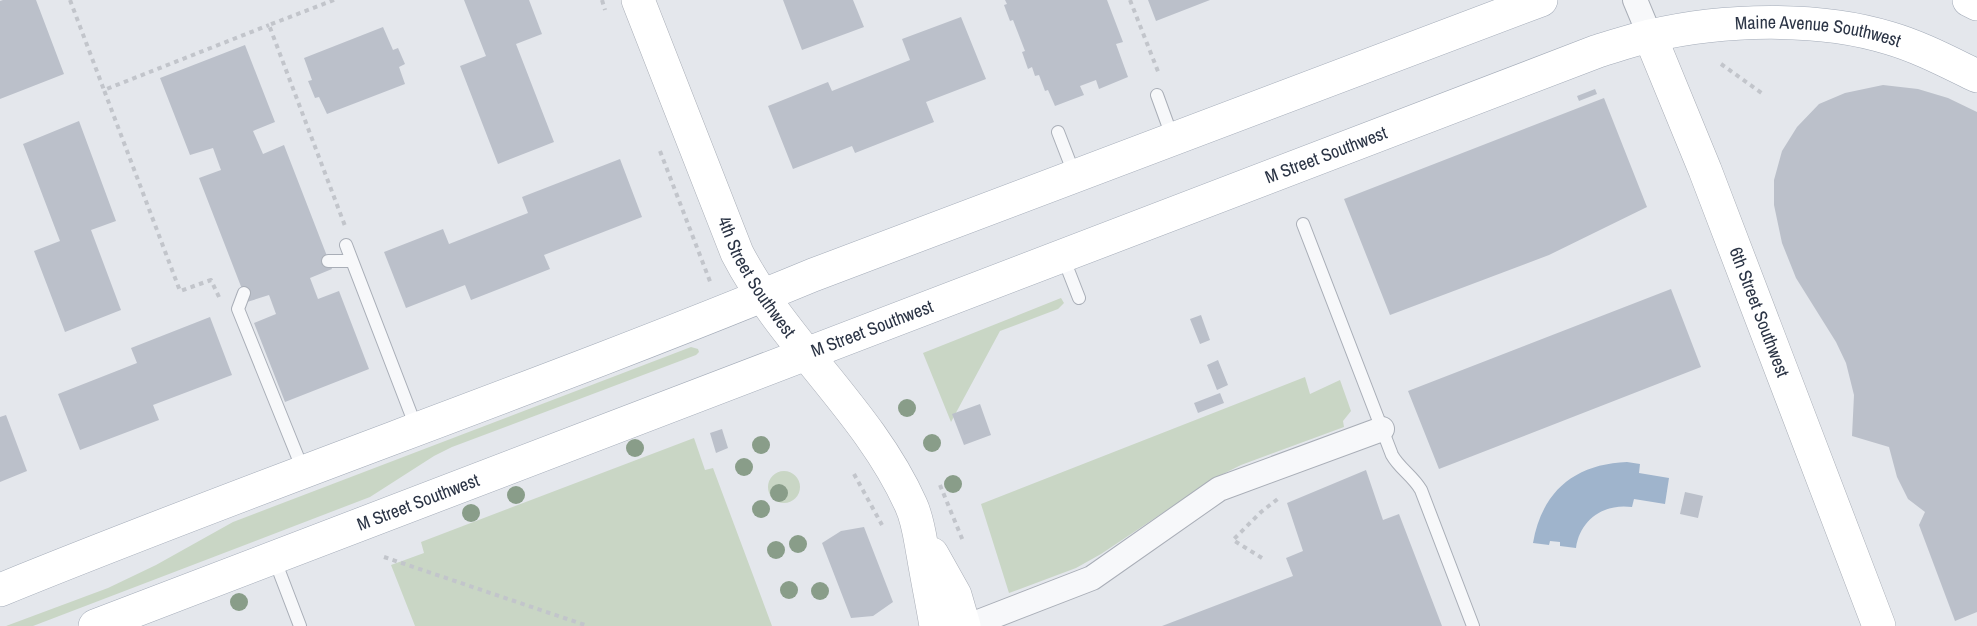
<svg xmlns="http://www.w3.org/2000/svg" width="1977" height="626" viewBox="0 0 1977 626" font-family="'Archivo Narrow',sans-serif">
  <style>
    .green { fill: #c9d6c5 }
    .water { fill: #9fb4cc }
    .building { fill: #bbc0ca }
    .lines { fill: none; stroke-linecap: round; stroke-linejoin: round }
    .lane-casing { stroke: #a9aeb7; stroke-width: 14 }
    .street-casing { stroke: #a9aeb7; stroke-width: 26 }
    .secondary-casing { stroke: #a9aeb7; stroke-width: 34 }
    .primary-casing { stroke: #a3abb8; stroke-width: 34 }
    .path { stroke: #c2c5cb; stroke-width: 4; stroke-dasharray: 4.5 4.5; stroke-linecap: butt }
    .lane { stroke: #f7f8fa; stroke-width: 12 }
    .street { stroke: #f7f8fa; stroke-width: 24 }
    .secondary { stroke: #fff; stroke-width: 33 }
    .primary { stroke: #fff; stroke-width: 33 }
    .tree { fill: #899d89 }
    .labels { text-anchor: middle; stroke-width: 6; stroke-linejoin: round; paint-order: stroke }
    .street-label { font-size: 18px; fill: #2b3445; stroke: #f4f6f9 }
  </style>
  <rect width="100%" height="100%" fill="#e4e7ec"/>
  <!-- green -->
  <path class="green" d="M1061,298L1064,303L1058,309L1000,331L951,422L923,353Z
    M691,347L698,349L699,352L696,355L452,447L434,456L370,497L33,626H6L108,588L156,565L233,522Z
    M1305,377L1310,394L1340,380L1351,411L1343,421L1344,427L1241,465L1215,478L1101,554L1076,568L1009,593L981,504Z
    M694,438L705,470L713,468L772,626H415L391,565L424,553L421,542Z
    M768 487a16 16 0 1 1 32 0a16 16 0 1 1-32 0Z"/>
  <!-- water -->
  <path class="water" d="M1627,462L1640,464L1639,473L1669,478L1665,504L1634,499L1632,507C1605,503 1580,519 1576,548L1560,546V542L1550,541L1549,545L1533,543C1542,491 1575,464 1627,462Z"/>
  <!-- building -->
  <path class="building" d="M3,0H36L64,74L0,99V1Z
    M464,0H529L542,34L516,44L554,142L498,164L460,66L486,56Z
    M783,0H853L864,27L802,50Z
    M1005,0H1107L1123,42L1116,44L1128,77L1099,89L1096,80L1080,86L1084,95L1055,106L1048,90L1045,91L1039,75L1035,76L1032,67L1028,69L1022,52L1025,51L1013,20L1010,21L1004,5L1007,4Z
    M1148,0H1210L1156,21Z
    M961,17L986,79L926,102L934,122L855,153L852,146L793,169L768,106L828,82L832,91L910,60L902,39Z
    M383,27L393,50L398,48L405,64L399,67L405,84L327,114L319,97L315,98L308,81L312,80L304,58Z
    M245,45L275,122L253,131L263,154L284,145L332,269L310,278L318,299L339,291L369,369L285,402L254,323L276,314L269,295L247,302L199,178L221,170L213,148L190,155L160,78Z
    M1883,85L1918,89L1948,98L1977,112V612L1955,621L1919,525L1925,512L1908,499L1897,477L1889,447L1852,436L1854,395L1846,363L1836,342L1796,278L1782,243L1774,205V180L1782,151L1797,127L1819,104L1845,93Z
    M1595,89L1597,94L1579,101L1577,96Z
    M1604,98L1647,207L1549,255L1390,315L1344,199Z
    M79,121L116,221L91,230L121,310L65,332L34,251L60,241L23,144Z
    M620,159L642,217L544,255L550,269L471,300L465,285L406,308L384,252L443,229L449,244L528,213L522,197Z
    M1671,289L1701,367L1439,469L1408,391Z
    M1201,315L1210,340L1200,344L1190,319Z
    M210,317L232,375L153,405L159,420L80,450L58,394L137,363L131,348Z
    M1218,360L1228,385L1217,390L1207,365Z
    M1220,393L1224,403L1198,413L1194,403Z
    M980,404L991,435L964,445L952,414Z
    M6,415L27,471L0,482V417Z
    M722,429L728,448L716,453L710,433Z
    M1366,470L1383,520L1399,514L1442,626H1162L1293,576L1286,558L1303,551L1287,503Z
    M1685,492L1703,496L1698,518L1680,514Z
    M864,527L893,602L873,616L851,618L822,543L841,531Z"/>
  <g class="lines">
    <defs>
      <path id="lane" d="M1157,95L1173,139
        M1058,132L1075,176
        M1303,224L1392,455C1399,468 1413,476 1421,490L1473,626
        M346,245L416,427
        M1063,257L1079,298
        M328,261H352
        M244,293L238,309L303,470
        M274,558L300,626"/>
      <path id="street" d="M1635,0L1650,36
        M968,626L1092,578L1219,489L1382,429"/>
      <g id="secondary">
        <path id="s1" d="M638,0L737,253C784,344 869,411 911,505C918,520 920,538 923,554C927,578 932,602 936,626"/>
        <path id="s2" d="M1650,36L1705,170L1879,626"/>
        <path d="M932,554L955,595L964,626"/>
      </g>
      <g id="primary">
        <path d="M1969,0L1977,4"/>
        <path d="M0,590C269,480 545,386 813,275L1541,0"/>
        <path id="s3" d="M95,626L1598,51C1615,46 1632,40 1650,36C1722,19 1818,16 1889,38C1920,47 1948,62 1977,76"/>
      </g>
    </defs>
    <!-- lane casing -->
    <use href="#lane" class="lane-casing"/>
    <!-- street casing -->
    <use href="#street" class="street-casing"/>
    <!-- secondary casing -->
    <use href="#secondary" class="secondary-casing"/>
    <!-- primary casing -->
    <use href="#primary" class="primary-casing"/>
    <!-- path -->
    <path class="path" d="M70,0L104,90
      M334,0L269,25L345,226
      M602,0L605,10
      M1130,0L1159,74
      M1721,64L1763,94
      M660,151L711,284
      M219,297L211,280L180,291L104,90L269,25
      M854,474L882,525
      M940,485L963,541
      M384,557L588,626
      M1262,558L1233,540L1261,512L1279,498"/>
    <!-- lane -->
    <use href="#lane" class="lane"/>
    <!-- street -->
    <use href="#street" class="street"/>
    <!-- secondary -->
    <use href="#secondary" class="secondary"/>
    <!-- primary -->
    <use href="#primary" class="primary"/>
  </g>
  <!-- trees -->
  <g class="tree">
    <circle cx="907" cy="408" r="9"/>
    <circle cx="932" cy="443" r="9"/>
    <circle cx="761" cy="445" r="9"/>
    <circle cx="635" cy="448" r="9"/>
    <circle cx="744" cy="467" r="9"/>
    <circle cx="953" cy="484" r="9"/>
    <circle cx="779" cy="493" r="9"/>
    <circle cx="516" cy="495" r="9"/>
    <circle cx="761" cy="509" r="9"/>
    <circle cx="471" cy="513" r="9"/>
    <circle cx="798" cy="544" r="9"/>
    <circle cx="776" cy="550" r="9"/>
    <circle cx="789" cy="590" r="9"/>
    <circle cx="820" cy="591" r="9"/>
    <circle cx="239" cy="602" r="9"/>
  </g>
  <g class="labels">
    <!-- street labels -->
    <g class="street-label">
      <text dy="6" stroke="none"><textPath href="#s3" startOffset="1833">Maine Avenue Southwest</textPath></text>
      <text dy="6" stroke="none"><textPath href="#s3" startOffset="1318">M Street Southwest</textPath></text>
      <text dy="6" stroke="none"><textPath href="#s1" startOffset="302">4th Street Southwest</textPath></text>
      <text dy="6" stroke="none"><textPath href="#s2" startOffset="297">6th Street Southwest</textPath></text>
      <text dy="6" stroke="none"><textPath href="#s3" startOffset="832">M Street Southwest</textPath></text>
      <text dy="6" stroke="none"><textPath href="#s3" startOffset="346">M Street Southwest</textPath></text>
    </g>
  </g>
</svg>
